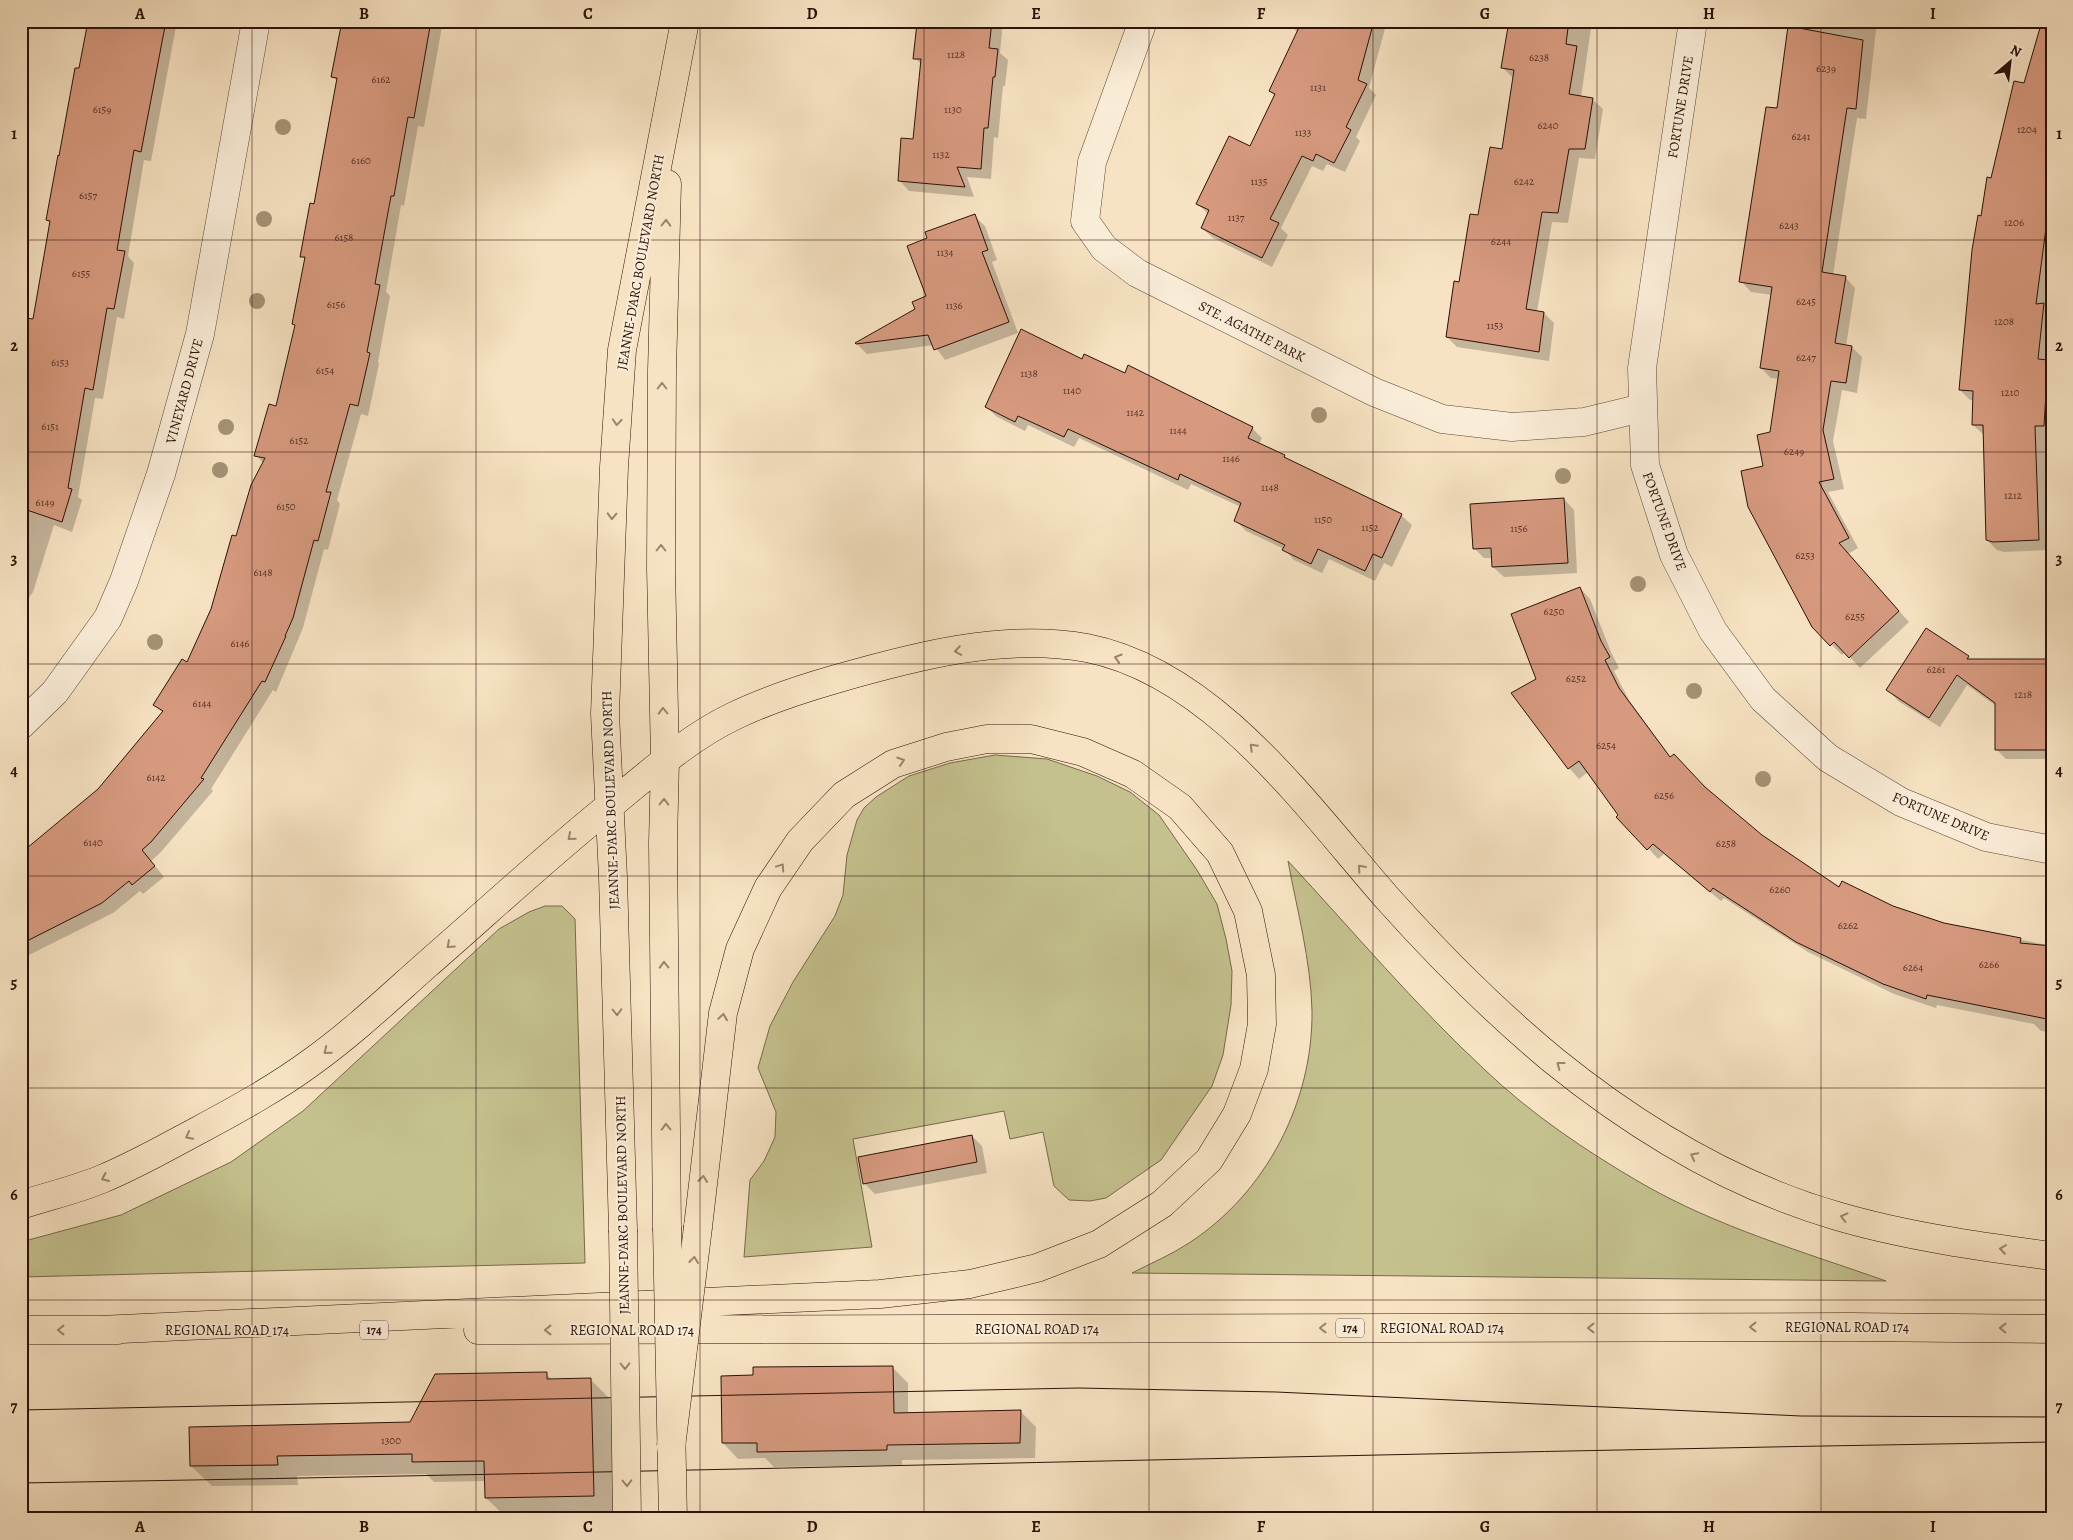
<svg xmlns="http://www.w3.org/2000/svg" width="2073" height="1540" viewBox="0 0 2073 1540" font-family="Alegreya,serif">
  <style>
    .green { fill: #c4c18e; stroke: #78694a }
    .shadow { fill: #0003 }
    .building { fill: #d79a7f; stroke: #2b1107 }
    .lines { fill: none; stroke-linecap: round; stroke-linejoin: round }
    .minor-casing { stroke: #5e4636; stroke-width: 29 }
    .major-casing { stroke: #2b1107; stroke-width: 29 }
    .highway-casing { stroke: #2b1107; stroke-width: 29 }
    .minor { stroke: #faedd8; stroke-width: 28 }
    .major { stroke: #f7e3c3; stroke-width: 28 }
    .highway { stroke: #f7e3c3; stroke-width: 28 }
    .tram { stroke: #2b1107; stroke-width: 1 }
    .major-bridge-casing { stroke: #2b1107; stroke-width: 29; stroke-linecap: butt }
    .highway-bridge-casing { stroke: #2b1107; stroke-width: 29; stroke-linecap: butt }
    .major-bridge { stroke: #f7e3c3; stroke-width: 28 }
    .highway-bridge { stroke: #f7e3c3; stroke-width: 28 }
    .tree { fill: #a49275 }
    .oneway { stroke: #9b846e }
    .grid { fill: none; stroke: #2b1107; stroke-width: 1; stroke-opacity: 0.55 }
    .labels { text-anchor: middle; stroke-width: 4; stroke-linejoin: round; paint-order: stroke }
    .number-label { font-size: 11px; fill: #563325 }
    .shield { fill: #faedd8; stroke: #695346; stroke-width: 1 }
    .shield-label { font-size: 12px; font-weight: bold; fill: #2b1107 }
    .street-label { font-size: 14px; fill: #2b1107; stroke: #faedd8 }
    .neatline { fill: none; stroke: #2b1107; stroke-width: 2 }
    .grid-label { font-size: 16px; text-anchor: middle; font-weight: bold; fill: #2b1107 }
  </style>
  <rect width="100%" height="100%" fill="#f7e3c3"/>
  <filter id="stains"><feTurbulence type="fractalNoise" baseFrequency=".004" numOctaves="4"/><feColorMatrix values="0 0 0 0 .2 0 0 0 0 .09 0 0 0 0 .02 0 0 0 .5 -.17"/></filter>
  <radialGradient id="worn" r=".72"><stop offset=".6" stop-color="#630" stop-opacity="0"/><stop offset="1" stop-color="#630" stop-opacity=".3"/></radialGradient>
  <!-- green -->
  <path class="green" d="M995,755L1047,759L1097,776L1130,792L1159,815L1197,870L1217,904L1226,939L1232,971L1231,1005L1223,1055L1212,1086L1161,1160L1106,1198L1090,1201L1069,1200L1054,1186L1043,1132L1010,1139L1004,1111L853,1139L872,1247L744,1257L750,1180L764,1161L775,1137L776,1112L758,1068L770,1026L793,982L835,916L843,895L847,855L857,820L864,808L876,797L909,776L950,763Z
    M1288,861C1353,931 1415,1005 1485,1070C1531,1114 1586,1151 1641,1183C1717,1227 1804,1252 1886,1281L1132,1273C1151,1263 1171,1255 1189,1243C1266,1193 1313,1102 1312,1011C1311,961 1297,910 1288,861Z
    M545,906H562L575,919L585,1263L21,1277V1242L121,1215L231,1162L303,1111L499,929L529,912Z"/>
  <!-- shadow -->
  <path class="shadow" d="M89,21H177L151,161L144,160L128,256L134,263L124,319L117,317L103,399L95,398L78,497L82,500L72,532L54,525L33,592L21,609V354L34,320L51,224L47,220Z
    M350,21H443L424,127L418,126L404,206L401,205L386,292L390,296L378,362L379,364L368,416L361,414L337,500L340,504L328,550L324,549L303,628L276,692L273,690L211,789L213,791L161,852L151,861L164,877L143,894L140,891L113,913L21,959V855L99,789L163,713L155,705L188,664L212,610L263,463L256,455L277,407L296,326L294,324L306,260L302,256L315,205L338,82L333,77Z
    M918,21H1003L1000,53L1008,60L1005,86H1003L998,138L994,137L991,179L967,177L974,197L909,191L899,180L914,141L922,65L915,58Z
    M1291,21H1387L1369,88L1376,95L1356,137L1360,141L1345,172L1327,164L1323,171L1312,166L1281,228L1288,235L1272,267L1213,238L1202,228L1209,215L1198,204L1251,148L1275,96L1270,91L1298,33L1290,24Z
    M1532,21H1592L1581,97L1592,99L1603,109L1595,159L1579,158L1568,223L1552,222L1537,312L1544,313L1554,323L1549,361L1457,347L1447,337L1479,217L1503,151L1513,78L1503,68Z
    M1796,21H1877L1866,119L1857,118L1833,275L1845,277L1855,288L1846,346L1852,347L1862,357L1857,393L1842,390L1833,441L1844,489L1828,492L1858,548L1848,554L1909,622L1860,668L1845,652L1842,655L1813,626L1765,467L1779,379L1771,378L1761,368L1772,295L1751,292L1741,281L1797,29Z
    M2052,21V272L2047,308L2052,313L2049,364L2052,367V436H2045L2049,550L2004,552L1997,550L1987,540L1984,435L1973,425L1974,400H1970L1960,390L1982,217L1992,179L2025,84Z
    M974,216L985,226L997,260L992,262L1018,333L945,360L934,345L867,354L857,344L916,310L928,296V239Z
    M1082,361L1125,375L1252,428L1262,438L1259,444L1284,456L1289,461L1401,515L1412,525L1392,567L1384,563L1375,581L1329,559L1322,573L1294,560L1284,549L1246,531L1235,520L1241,507L1191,484L1188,490L1079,438L1074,447L1028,425L1025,431L997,417L986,407Z
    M1564,499L1574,510L1577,573L1504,577L1493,567V558H1484L1474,548Z
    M1580,588L1590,599L1611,652L1619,668L1614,671L1629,700L1671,758L1761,836L1840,889L1943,924L2052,946V1032L2041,1031L2034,1024L1937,1005L1936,1008L1894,994L1808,952L1724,898L1721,901L1664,854L1658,859L1620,816L1588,772L1579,779L1569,768L1513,693L1538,680Z
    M1968,657L1972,660H2048L2052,663V759H2006L1996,749V706L1967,685L1940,727L1898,701L1888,690Z
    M972,1136L982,1146L987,1173L875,1194L864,1183Z
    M892,1367L908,1383V1414L1020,1411L1036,1427L1035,1458L902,1460V1465L774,1467L765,1458L738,1459L723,1443L754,1376Z
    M546,1374L553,1380H591L611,1400L614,1516L507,1518L486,1498V1481L434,1482L426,1474L297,1476L298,1485L212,1486L191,1466L411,1424Z"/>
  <!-- building -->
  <path class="building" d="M88,21H166L141,152L134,150L117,250L125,251L114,309L107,308L93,390L85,388L68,488L72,489L62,522L21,508V346L26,318L33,319L50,221L46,220L58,155L59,156L75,68H79Z
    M342,21H431L414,118L408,117L394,196H391L375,284L380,285L367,352L370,353L358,406L350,404L326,492H331L318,541L314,540L293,618L285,636H286L265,682L262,681L201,778L204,779L151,842L142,850L155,866L132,885L129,881L102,903L21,944V853L98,789L163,711L153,705L182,659L187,662L211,609L232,535L236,536L251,485L265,458L254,456L269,404L276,406L295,325L292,324L305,257H300L310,203L314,204L337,78L331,77Z
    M928,21H992L989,48L998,49L995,77H993L988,128H984L981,169L957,167L965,187L898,181L901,138L913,139L921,59H913L917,23L928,24Z
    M1302,21H1374L1358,80L1367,84L1346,127L1351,130L1334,163L1316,154L1313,161L1302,156L1270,219L1279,223L1262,258L1201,228L1209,210L1196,204L1229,136L1250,146L1275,94L1269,91Z
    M1509,21H1528L1568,28L1566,44L1577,46L1569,94L1593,98L1585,149H1569L1558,213L1542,212L1526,309L1544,312L1539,352L1446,337L1454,281L1459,282L1470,214L1478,215L1490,147L1502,149L1514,70L1501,68Z
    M2042,21H2052V228H2046L2036,304L2044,303L2038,359L2048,360L2044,426H2035L2039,540L1993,542L1986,540L1983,425H1972L1973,391L1959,390L1972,250L1978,215L1981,216L1987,177L1991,178L2014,81L2024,83Z
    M1788,26L1863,40L1856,109L1847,108L1822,272L1846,276L1835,343L1852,346L1846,383L1831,381L1823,430L1834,479L1819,482L1849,538L1839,543L1899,611L1849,658L1834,642L1830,646L1812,627L1748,507L1741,471L1763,466L1757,435L1770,432L1779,371L1760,368L1772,287L1739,282L1766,107L1777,108Z
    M975,214L988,250L982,252L1009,322L934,350L928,335L856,344L855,343L915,309L912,302L926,296L907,246L927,238L925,232Z
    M1021,329L1082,359L1084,354L1125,373L1128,365L1174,388L1253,427L1248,438L1285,455L1284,457L1402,514L1382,558L1373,554L1365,571L1318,549L1311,564L1282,550L1285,545L1234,521L1241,503L1180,474L1178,480L1068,429L1064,437L1018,416L1015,422L985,407Z
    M1564,498L1568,563L1492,567L1491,548L1473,549L1470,504Z
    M1580,587L1601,641L1610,657L1605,660L1619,688L1670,757L1674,754L1705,787L1762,835L1839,887L1842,881L1893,906L1944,923L2021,938L2020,943L2052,946V1020L1927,995L1926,999L1883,984L1796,942L1713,888L1710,892L1653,844L1647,850L1616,817L1618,815L1579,761L1568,769L1511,693L1536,679L1511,614Z
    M1926,628L1969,656L1967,659H2049V711H2051L2052,750H1995V703L1957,675L1929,718L1886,690Z
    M972,1135L977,1162L863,1184L858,1157Z
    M893,1366L894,1413L1021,1410L1020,1443L887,1445V1450L757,1452V1443H722L721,1376L753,1375V1367Z
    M547,1372V1379L591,1378L594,1496L485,1498L484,1461L412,1462V1454L277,1456L278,1465L190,1466L189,1427L410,1422L435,1374Z"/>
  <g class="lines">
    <defs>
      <path id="minor" d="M1143,21L1092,162L1085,221L1104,248L1137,273L1374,392L1442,419L1512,427L1584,422L1642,408
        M1693,21L1642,368L1645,465L1674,555L1713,631L1763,699L1828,758L1901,802L1986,837L2052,850
        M21,725L55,692L108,618L124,581L161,474L200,334L256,21"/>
      <path id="major" d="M667,184L662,371L661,568L665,760L663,843L667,1228
        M623,1230L613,877L605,714L614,467L622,350L685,21"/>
      <path id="highway" d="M21,1205C48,1196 76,1190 102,1179C136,1165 167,1147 199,1130C238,1109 278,1087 313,1061C352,1033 388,999 424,967C485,914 544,859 607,808C648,775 686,739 734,716C767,700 801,689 836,679C916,656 1004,633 1087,648C1214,673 1307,807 1388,899C1439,956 1494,1011 1553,1060C1637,1128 1733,1186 1837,1216C1905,1236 1982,1247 2052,1256
        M21,1330H118
        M100,1330L880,1294L970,1284L1037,1268L1099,1244L1162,1204L1209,1160L1237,1114L1254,1069L1262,1024L1261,975L1248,911L1220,853L1180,807L1133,774L1083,752L1031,739H987L946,747L893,764L844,795L800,841L768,888L740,949L723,1013L698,1227
        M478,1330L1850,1327L2052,1329"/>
    </defs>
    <!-- minor casing -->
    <use href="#minor" class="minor-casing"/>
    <!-- major casing -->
    <use href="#major" class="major-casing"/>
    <!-- highway casing -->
    <use href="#highway" class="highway-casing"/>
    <!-- minor -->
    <use href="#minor" class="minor"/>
    <!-- major -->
    <use href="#major" class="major"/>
    <!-- highway -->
    <use href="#highway" class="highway"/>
    <!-- tram -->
    <path class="tram" d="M21,1410L1078,1388L1276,1392L1801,1416L2052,1417
      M21,1483C698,1472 1375,1453 2052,1442"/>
    <defs>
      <path id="major-bridge" d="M667,1228L673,1519
        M623,1230L627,1519"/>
      <path id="highway-bridge" d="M671,1447L698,1227"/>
    </defs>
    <!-- major-bridge casing -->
    <use href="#major-bridge" class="major-bridge-casing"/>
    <!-- highway-bridge casing -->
    <use href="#highway-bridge" class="highway-bridge-casing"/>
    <!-- major-bridge -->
    <use href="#major-bridge" class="major-bridge"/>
    <!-- highway-bridge -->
    <use href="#highway-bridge" class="highway-bridge"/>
  </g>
  <!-- trees -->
  <g class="tree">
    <circle cx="283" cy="127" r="8"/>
    <circle cx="264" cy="219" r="8"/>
    <circle cx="257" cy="301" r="8"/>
    <circle cx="1319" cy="415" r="8"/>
    <circle cx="226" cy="427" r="8"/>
    <circle cx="220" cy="470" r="8"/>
    <circle cx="1563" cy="476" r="8"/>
    <circle cx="1638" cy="584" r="8"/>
    <circle cx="155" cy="642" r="8"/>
    <circle cx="1694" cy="691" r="8"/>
    <circle cx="1763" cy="779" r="8"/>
  </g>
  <!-- one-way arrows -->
  <defs><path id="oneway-chevron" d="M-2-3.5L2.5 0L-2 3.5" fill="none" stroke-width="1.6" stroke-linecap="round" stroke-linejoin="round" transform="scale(1.25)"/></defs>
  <g class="oneway">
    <use href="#oneway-chevron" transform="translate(666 223) rotate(-89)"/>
    <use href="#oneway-chevron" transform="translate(662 386) rotate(-90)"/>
    <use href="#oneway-chevron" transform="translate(617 422) rotate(94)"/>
    <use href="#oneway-chevron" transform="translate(612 516) rotate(92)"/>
    <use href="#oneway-chevron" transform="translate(661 548) rotate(-90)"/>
    <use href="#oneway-chevron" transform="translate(958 651) rotate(171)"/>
    <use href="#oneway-chevron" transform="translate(1118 658) rotate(-163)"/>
    <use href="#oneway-chevron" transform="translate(663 711) rotate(-92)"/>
    <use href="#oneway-chevron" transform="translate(1253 747) rotate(-135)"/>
    <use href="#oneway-chevron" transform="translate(901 761) rotate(-18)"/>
    <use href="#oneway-chevron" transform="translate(664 802) rotate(-89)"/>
    <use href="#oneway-chevron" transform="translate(571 837) rotate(140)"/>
    <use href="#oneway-chevron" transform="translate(781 867) rotate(-56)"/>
    <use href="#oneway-chevron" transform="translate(1361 868) rotate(-131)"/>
    <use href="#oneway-chevron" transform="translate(450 945) rotate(138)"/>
    <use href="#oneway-chevron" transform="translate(664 965) rotate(-91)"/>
    <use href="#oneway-chevron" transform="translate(617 1012) rotate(89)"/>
    <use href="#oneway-chevron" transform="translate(723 1017) rotate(-81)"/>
    <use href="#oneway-chevron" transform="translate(327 1051) rotate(141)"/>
    <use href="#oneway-chevron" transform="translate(1560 1065) rotate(-143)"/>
    <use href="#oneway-chevron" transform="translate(666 1127) rotate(-91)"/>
    <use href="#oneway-chevron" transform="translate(189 1136) rotate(152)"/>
    <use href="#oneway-chevron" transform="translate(1694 1156) rotate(-152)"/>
    <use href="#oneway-chevron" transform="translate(105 1178) rotate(156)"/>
    <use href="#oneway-chevron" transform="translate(703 1179) rotate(-84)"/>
    <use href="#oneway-chevron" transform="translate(1844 1217) rotate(-166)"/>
    <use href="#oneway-chevron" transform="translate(2003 1249) rotate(-172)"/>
    <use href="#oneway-chevron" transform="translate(694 1260) rotate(-83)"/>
    <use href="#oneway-chevron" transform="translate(1753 1327) rotate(180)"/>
    <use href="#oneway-chevron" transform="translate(1323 1328) rotate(180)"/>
    <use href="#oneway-chevron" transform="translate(1591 1328) rotate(180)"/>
    <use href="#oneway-chevron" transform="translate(2003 1328) rotate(-179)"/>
    <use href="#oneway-chevron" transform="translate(61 1330) rotate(180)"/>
    <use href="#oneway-chevron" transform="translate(548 1330) rotate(-180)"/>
    <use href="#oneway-chevron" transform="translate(625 1366) rotate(89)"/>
    <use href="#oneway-chevron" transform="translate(627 1483) rotate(89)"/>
  </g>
  <!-- grid -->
  <path class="grid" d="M252,21V1519M476,21V1519M700,21V1519M924,21V1519M1149,21V1519M1373,21V1519M1597,21V1519M1821,21V1519M21,240H2052M21,452H2052M21,664H2052M21,876H2052M21,1088H2052M21,1300H2052"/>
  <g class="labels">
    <!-- number labels -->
    <g class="number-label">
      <text x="956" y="58">1128</text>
      <text x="1539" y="61">6238</text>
      <text x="1826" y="72">6239</text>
      <text x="381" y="83">6162</text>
      <text x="1318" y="91">1131</text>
      <text x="102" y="113">6159</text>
      <text x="953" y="113">1130</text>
      <text x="1548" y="129">6240</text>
      <text x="2027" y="133">1204</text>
      <text x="1303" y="136">1133</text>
      <text x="1801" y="140">6241</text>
      <text x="941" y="158">1132</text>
      <text x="361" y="164">6160</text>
      <text x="1259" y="185">1135</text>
      <text x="1524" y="185">6242</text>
      <text x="88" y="199">6157</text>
      <text x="1236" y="221">1137</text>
      <text x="2014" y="226">1206</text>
      <text x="1789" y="229">6243</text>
      <text x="344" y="241">6158</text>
      <text x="1501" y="245">6244</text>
      <text x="945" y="256">1134</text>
      <text x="81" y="277">6155</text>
      <text x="1806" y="305">6245</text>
      <text x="336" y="308">6156</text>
      <text x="954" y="309">1136</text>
      <text x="2004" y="325">1208</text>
      <text x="1495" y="329">1153</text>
      <text x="1806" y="361">6247</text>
      <text x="60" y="366">6153</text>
      <text x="325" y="374">6154</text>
      <text x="1029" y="377">1138</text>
      <text x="1072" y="394">1140</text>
      <text x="2010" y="396">1210</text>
      <text x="1135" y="416">1142</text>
      <text x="50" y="430">6151</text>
      <text x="1178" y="434">1144</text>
      <text x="299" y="444">6152</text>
      <text x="1794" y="455">6249</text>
      <text x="1231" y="462">1146</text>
      <text x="1270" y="491">1148</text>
      <text x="2013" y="499">1212</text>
      <text x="45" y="506">6149</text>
      <text x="286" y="510">6150</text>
      <text x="1323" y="523">1150</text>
      <text x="1370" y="531">1152</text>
      <text x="1519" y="532">1156</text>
      <text x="1805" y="559">6253</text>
      <text x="263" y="576">6148</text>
      <text x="1554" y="615">6250</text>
      <text x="1855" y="620">6255</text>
      <text x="240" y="647">6146</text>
      <text x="1936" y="673">6261</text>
      <text x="1576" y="682">6252</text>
      <text x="2023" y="698">1218</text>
      <text x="202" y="707">6144</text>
      <text x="1606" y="749">6254</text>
      <text x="156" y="781">6142</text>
      <text x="1664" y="799">6256</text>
      <text x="93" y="846">6140</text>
      <text x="1726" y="847">6258</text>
      <text x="1780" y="893">6260</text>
      <text x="1848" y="929">6262</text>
      <text x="1989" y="968">6266</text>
      <text x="1913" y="971">6264</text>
      <text x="391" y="1444">1300</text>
    </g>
    <!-- shield labels -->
    <g class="shield">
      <rect x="1336" y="1318.5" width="28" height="19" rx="4"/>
      <rect x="360" y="1320.5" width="28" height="19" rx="4"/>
    </g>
    <g class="shield-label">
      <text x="1350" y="1332">174</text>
      <text x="374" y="1334">174</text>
    </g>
    <!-- street labels -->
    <g class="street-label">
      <text transform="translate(1680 107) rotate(-81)" y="5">FORTUNE DRIVE</text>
      <text transform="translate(640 262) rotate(-80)" y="5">JEANNE-D'ARC BOULEVARD NORTH</text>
      <text transform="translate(1252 331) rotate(27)" y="5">STE. AGATHE PARK</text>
      <text transform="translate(184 391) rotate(-75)" y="5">VINEYARD DRIVE</text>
      <text transform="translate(1665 521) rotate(70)" y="5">FORTUNE DRIVE</text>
      <text transform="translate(610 800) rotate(-92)" y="5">JEANNE-D'ARC BOULEVARD NORTH</text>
      <text transform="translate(1941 816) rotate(23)" y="5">FORTUNE DRIVE</text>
      <text transform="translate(622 1205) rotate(-91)" y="5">JEANNE-D'ARC BOULEVARD NORTH</text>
      <text x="1847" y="1332">REGIONAL ROAD 174</text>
      <text x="1442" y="1333">REGIONAL ROAD 174</text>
      <text x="1037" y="1334">REGIONAL ROAD 174</text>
      <text x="227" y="1335">REGIONAL ROAD 174</text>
      <text x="632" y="1335">REGIONAL ROAD 174</text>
    </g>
  </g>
  <!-- margin -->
  <rect width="2073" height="1540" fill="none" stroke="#f7e3c3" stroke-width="55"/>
  <!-- north arrow -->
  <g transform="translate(2010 62) rotate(28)" stroke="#faedd8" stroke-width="4" paint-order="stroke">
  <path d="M0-4L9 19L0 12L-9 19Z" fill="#2b1107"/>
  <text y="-8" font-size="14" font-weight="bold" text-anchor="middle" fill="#2b1107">N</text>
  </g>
  <rect x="28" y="28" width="2018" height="1484" class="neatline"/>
  <g class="grid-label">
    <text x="140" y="19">A</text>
    <text x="364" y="19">B</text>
    <text x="588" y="19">C</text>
    <text x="812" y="19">D</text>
    <text x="1036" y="19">E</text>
    <text x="1261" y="19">F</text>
    <text x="1485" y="19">G</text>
    <text x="1709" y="19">H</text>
    <text x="1933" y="19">I</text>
    <text x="14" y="139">1</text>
    <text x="2059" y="139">1</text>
    <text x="14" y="351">2</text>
    <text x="2059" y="351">2</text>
    <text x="14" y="564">3</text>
    <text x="2059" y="564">3</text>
    <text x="14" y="776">4</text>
    <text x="2059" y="776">4</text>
    <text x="14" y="988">5</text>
    <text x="2059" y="988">5</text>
    <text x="14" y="1200">6</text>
    <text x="2059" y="1200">6</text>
    <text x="14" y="1412">7</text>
    <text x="2059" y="1412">7</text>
    <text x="140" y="1532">A</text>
    <text x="364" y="1532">B</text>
    <text x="588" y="1532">C</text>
    <text x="812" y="1532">D</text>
    <text x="1036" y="1532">E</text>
    <text x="1261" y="1532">F</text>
    <text x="1485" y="1532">G</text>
    <text x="1709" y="1532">H</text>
    <text x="1933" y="1532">I</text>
  </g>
  <rect width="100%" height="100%" filter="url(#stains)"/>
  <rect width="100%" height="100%" fill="url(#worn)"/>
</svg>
